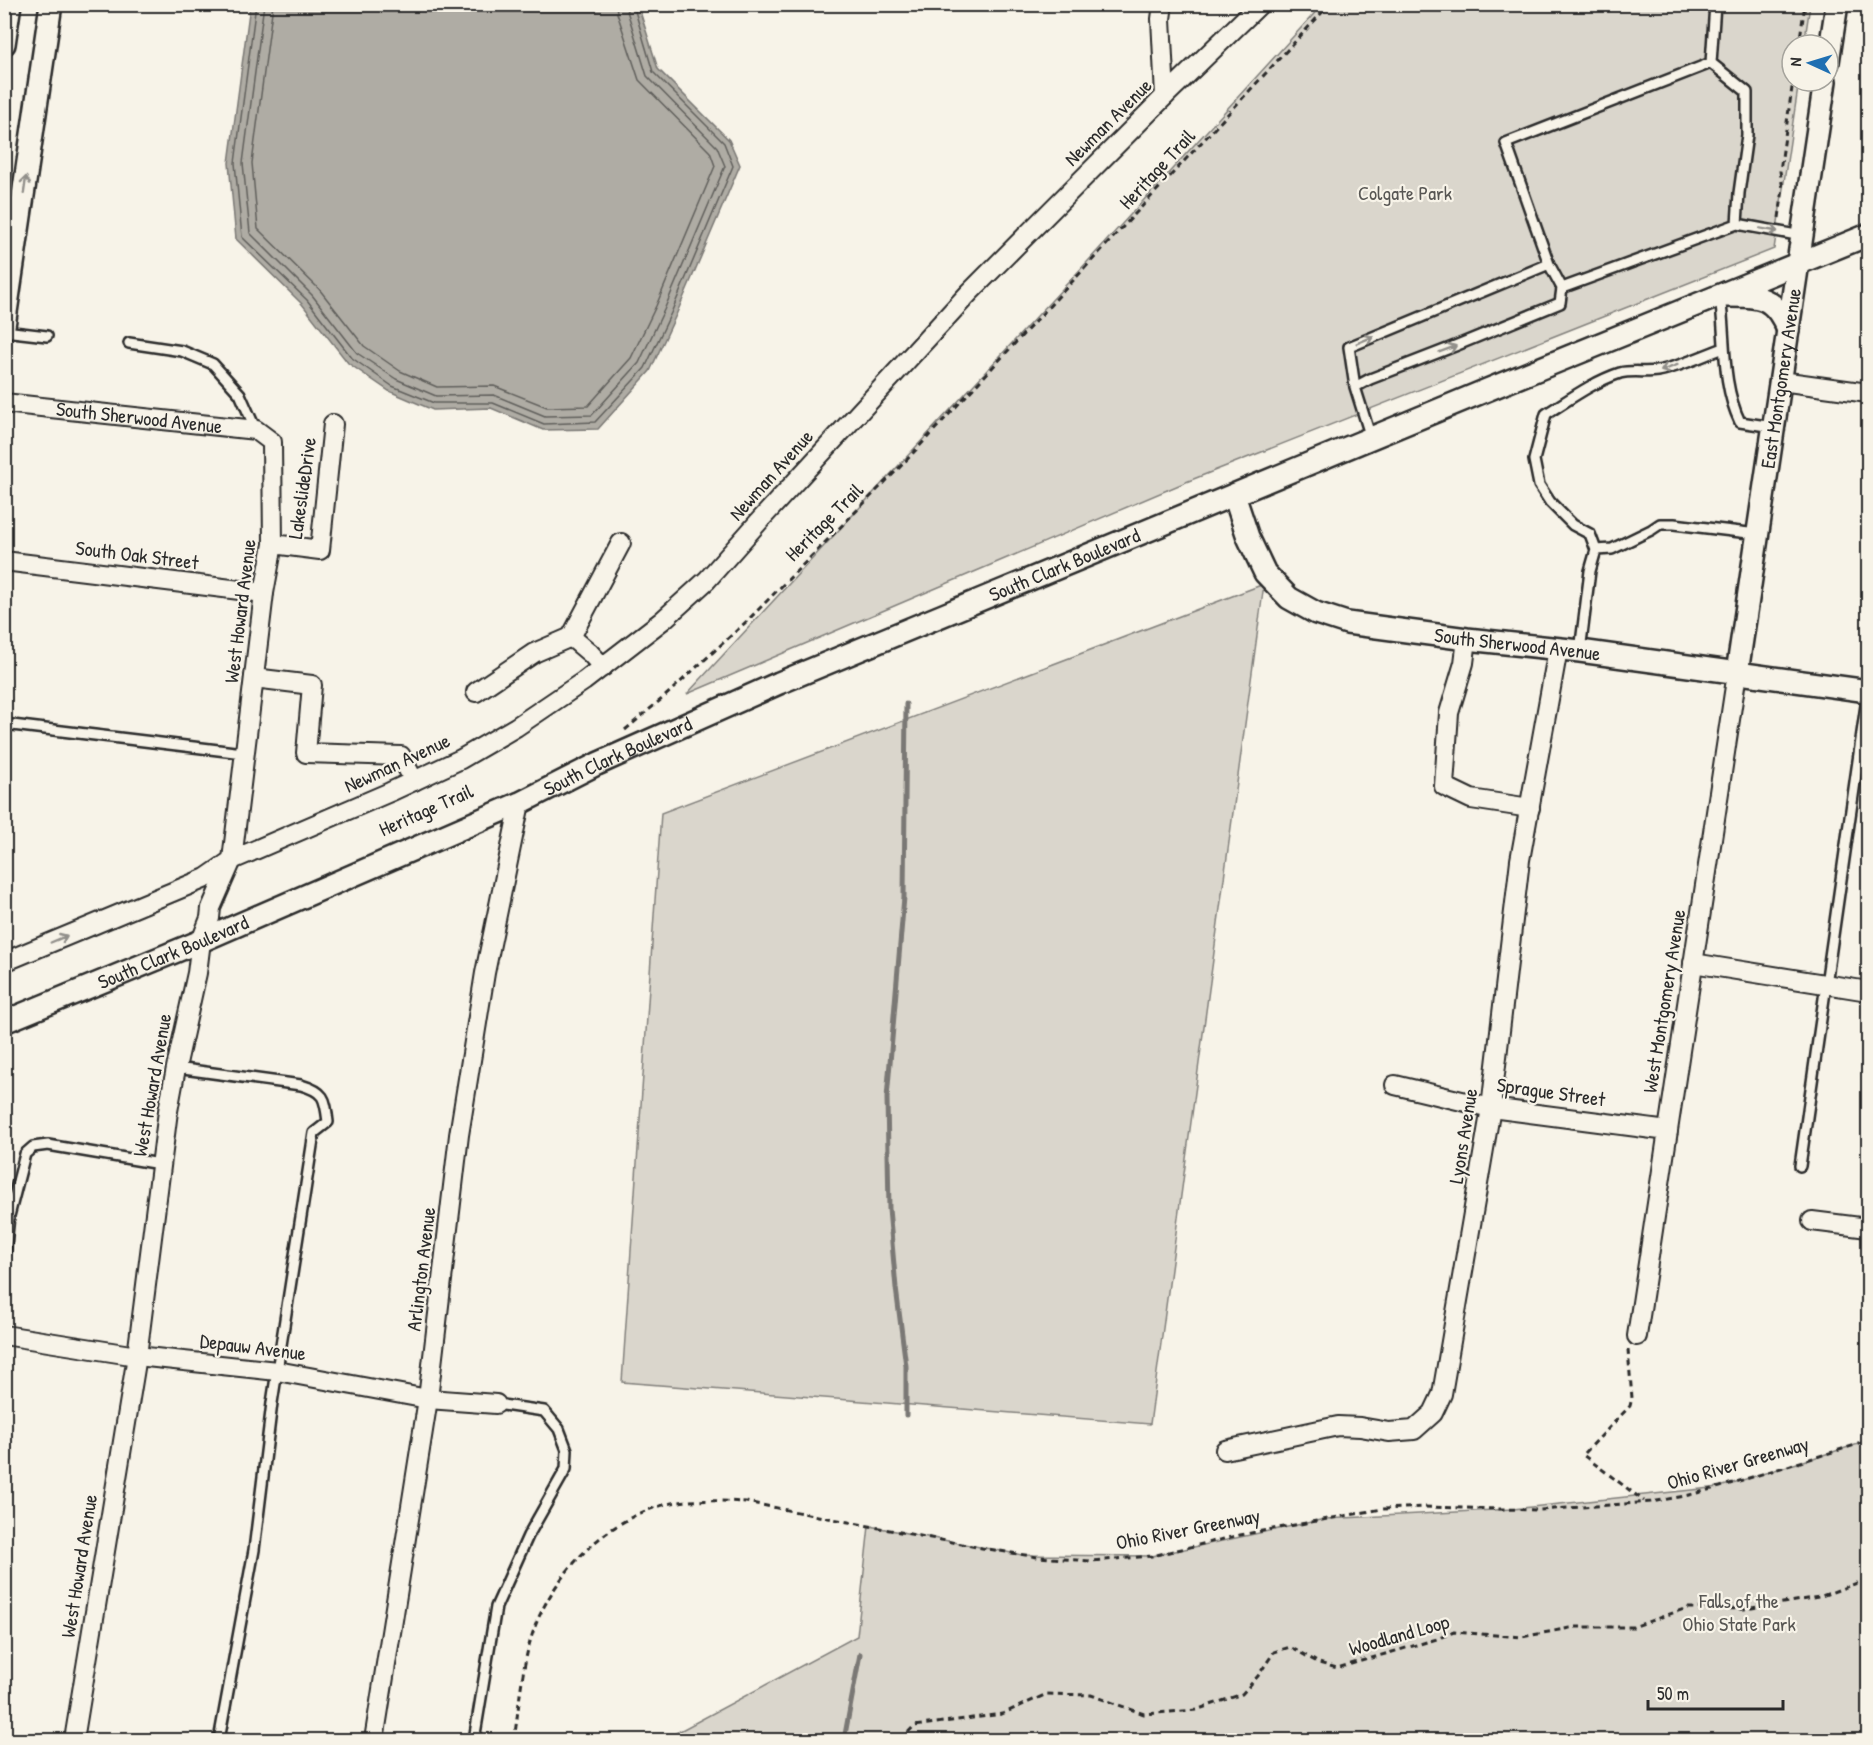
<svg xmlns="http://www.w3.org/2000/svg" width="1873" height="1745" viewBox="0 0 1873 1745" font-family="'Patrick Hand',sans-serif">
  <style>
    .green { fill: #dad6cc; stroke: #82807c; stroke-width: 1.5 }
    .water { fill: #afaca4; stroke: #7a7874; stroke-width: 1.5 }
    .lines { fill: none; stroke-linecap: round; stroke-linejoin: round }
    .shore { stroke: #605f5b; stroke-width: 1.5 }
    .stream { stroke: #7a7874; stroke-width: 5 }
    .service-casing { stroke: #2b2b2b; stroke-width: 14 }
    .minor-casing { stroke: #2b2b2b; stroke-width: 22 }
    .tertiary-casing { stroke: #2b2b2b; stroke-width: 26 }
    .path { stroke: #2b2b2b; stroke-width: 3; stroke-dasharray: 6 4.5; stroke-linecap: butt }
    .service { stroke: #f7f3e8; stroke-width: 9 }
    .minor { stroke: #f7f3e8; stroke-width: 18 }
    .tertiary { stroke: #f7f3e8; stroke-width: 21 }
    .oneway { stroke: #918f8a }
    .labels { text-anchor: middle; stroke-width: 4.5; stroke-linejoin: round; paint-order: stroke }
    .street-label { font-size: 20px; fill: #2b2b2b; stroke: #f7f3e8 }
    .park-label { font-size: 20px; fill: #575653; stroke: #f7f3e8 }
  </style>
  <rect width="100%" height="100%" fill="#f7f3e8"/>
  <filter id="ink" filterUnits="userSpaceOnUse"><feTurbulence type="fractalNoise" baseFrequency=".0167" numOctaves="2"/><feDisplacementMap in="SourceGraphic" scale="12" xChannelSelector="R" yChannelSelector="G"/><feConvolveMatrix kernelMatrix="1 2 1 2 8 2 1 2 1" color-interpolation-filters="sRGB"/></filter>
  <g filter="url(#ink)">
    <!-- green -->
    <path class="green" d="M1322,5H1810L1804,45H1792V81H1799L1774,249L1186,482L687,694L1089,260Z
      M1264,584L1150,1424L622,1382L661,813Z
      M1868,1441V1740H663L857,1636L869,1526L1022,1555L1152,1556L1325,1519L1513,1509L1720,1487Z"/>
    <!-- water -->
    <path class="water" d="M250,5H638L658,69L729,140L740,165L676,315L650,371L598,429L543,430L491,408L433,410L389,391L348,363L302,304L236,239L229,163Z"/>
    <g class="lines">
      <!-- shore -->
      <path class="shore" d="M256,4L235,163L242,237L307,300L352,358L392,386L434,403H493L544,424L595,422L645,368L671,313L733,166L724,143L653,72L633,4
        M264,4L243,163L250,233L312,295L357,353L396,379L436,396L494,395L545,416L592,415L639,363L664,310L725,166L717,147L647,76L625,4
        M273,4L252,163L258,229L319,289L364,346L400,371L437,387L494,386L547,407L588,406L631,358L656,306L715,166L710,152L639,80L617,13L616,4"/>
      <!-- stream -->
      <path class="stream" d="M906,1415V1366L896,1288L889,1209L887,1098L904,897L906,704
        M844,1740L860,1654"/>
      <defs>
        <path id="service" d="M1711,63L1715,4
          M1562,288L1737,224L1802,236
          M1720,296C1726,338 1721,383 1740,422L1773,427
          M4,331L47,336
          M129,343L182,351L213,364L240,394L256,430
          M1355,387L1370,379L1455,346L1560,303L1562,288L1549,264L1506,143L1711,63L1747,92V135L1739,193L1737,224
          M1371,438L1355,387L1349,347L1549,264
          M1596,550L1612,549L1651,530L1660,524H1674L1757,534
          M1580,651L1590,571L1596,550L1590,534L1573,525L1550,502L1539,485L1534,460L1546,414C1570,399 1593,382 1620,373C1632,370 1645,373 1657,371C1677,368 1704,355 1724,348
          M4,724L243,753
          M176,1068L301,1085C325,1092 325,1098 328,1122L314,1133L272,1403L254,1550L219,1740
          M1800,1166L1868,691
          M4,1216H9L25,1154L33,1147L48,1145L160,1164
          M4,1265L9,1216
          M474,1740L496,1607L528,1536L566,1469L567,1450L559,1429L544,1411L496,1404"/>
        <g id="minor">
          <path d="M1163,4L1161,19L1165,96"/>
          <path d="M1781,381L1868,393"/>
          <path id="s1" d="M4,403L256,430L272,442L273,544L264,593L232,860L211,908L210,918L201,941L197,973L176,1068L168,1111L137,1356L74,1740"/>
          <path d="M273,544L320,550L333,424"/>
          <path d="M4,561L264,593"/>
          <path d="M571,637L621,543"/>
          <path d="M1467,639L1464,663L1449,713L1444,786L1471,799L1530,808"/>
          <path d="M254,678L312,685L306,753L401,756L414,781"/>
          <path d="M476,692L534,653L571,637L590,653L603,667"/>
          <path d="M4,962L206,878L232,860L390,792L461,759L516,727L584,681L663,620L707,580L762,518L969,293L1165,96L1260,4"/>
          <path d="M1693,963L1868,991"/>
          <path d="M1395,1085L1491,1108L1668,1131"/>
          <path d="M1812,1221L1868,1228"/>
          <path d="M4,1335L137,1356L277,1371L428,1399L496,1404"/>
          <path d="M1637,1336L1737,673"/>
          <path d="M1225,1450L1338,1426L1360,1427L1389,1432L1414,1430L1433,1413L1442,1394L1491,1108L1520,860L1558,649"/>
          <path d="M374,1740L428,1399L459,1135L485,973L520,803"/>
        </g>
        <g id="tertiary">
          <path d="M4,44L10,4"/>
          <path d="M1828,62L1837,4"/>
          <path d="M1726,296C1761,296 1774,296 1788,330"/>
          <path d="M4,326L51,4"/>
          <path id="s2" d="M1234,495L1248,537L1265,573L1289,598L1316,613L1347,623L1467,639L1580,651L1868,691"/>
          <path id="s3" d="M1737,673L1825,81"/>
          <path id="s4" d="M4,1022L201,941L520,803L597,764L779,683L1487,390L1868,235"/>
        </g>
      </defs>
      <!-- service casing -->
      <use href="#service" class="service-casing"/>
      <!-- minor casing -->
      <use href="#minor" class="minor-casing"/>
      <!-- tertiary casing -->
      <use href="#tertiary" class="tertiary-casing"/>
      <!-- path -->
      <path class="path" d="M1799,45L1805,4
        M1779,218L1783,189L1780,171L1793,81
        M625,730L663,698L747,621L900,467L1330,4
        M1628,1350L1632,1398L1630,1406L1583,1455L1644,1501
        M514,1740C520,1701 522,1656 538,1619C562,1565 612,1515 672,1503C696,1499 722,1501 746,1502L982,1548L1037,1557L1091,1561L1152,1556L1240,1535L1382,1509L1425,1507L1539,1510L1651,1502L1685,1496L1720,1487L1868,1441
        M901,1740L914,1726L1002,1714L1047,1694L1091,1695L1144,1714L1196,1710L1242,1694L1258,1676L1274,1652L1290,1647L1319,1663L1337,1668L1437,1639L1454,1632L1522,1637L1575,1627H1633L1687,1608L1746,1609L1819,1597L1868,1579"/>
      <!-- service -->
      <use href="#service" class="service"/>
      <!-- minor -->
      <use href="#minor" class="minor"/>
      <!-- tertiary -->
      <use href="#tertiary" class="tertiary"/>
    </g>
    <!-- one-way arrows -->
    <defs><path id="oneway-shaft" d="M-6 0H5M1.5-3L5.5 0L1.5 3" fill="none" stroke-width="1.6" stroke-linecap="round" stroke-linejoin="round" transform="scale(1.5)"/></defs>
    <g class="oneway">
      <use href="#oneway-shaft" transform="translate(25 185) rotate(-82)"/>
      <use href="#oneway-shaft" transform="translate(1769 230) rotate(10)"/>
      <use href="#oneway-shaft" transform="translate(1365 340) rotate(-22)"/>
      <use href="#oneway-shaft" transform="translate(1448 349) rotate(-21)"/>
      <use href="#oneway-shaft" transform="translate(1669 368) rotate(160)"/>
      <use href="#oneway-shaft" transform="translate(59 939) rotate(-23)"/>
    </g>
  </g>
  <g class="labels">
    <!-- street labels -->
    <g class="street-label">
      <text transform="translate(1108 122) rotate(-45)" y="7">Newman Avenue</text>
      <text transform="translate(1157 169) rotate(-47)" y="7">Heritage Trail</text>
      <text dy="7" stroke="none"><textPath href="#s3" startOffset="298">East Montgomery Avenue</textPath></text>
      <text dy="7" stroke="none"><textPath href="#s1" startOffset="136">South Sherwood Avenue</textPath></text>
      <text transform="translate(771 475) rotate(-48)" y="7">Newman Avenue</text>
      <text transform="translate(302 488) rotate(-82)" y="7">LakeslideDrive</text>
      <text transform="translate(824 522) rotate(-45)" y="7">Heritage Trail</text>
      <text transform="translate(137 555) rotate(7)" y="7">South Oak Street</text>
      <text dy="7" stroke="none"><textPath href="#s4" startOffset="1155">South Clark Boulevard</textPath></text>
      <text transform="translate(240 611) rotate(-83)" y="7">West Howard Avenue</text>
      <text dy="7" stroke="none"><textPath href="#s2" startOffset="354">South Sherwood Avenue</textPath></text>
      <text dy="7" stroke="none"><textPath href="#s4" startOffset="669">South Clark Boulevard</textPath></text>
      <text transform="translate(397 763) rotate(-25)" y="7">Newman Avenue</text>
      <text transform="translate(426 810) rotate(-24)" y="7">Heritage Trail</text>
      <text dy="7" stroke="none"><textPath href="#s4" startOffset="183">South Clark Boulevard</textPath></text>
      <text transform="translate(1664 1001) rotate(-81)" y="7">West Montgomery Avenue</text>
      <text transform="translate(152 1085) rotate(-80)" y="7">West Howard Avenue</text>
      <text transform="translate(1551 1092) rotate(8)" y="7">Sprague Street</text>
      <text transform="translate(1463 1136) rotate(-81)" y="7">Lyons Avenue</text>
      <text transform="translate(421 1269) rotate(-83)" y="7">Arlington Avenue</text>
      <text transform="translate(253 1347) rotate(7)" y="7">Depauw Avenue</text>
      <text transform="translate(1738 1463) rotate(-16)" y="7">Ohio River Greenway</text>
      <text transform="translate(1188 1529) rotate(-11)" y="7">Ohio River Greenway</text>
      <text transform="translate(79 1566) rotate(-81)" y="7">West Howard Avenue</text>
      <text transform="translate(1399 1635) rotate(-16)" y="7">Woodland Loop</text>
    </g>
    <!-- park labels -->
    <g class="park-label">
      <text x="1405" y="200">Colgate Park</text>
      <text x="1739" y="1608">Falls of the<tspan x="1739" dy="23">Ohio State Park</tspan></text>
    </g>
  </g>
  <!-- margin -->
  <rect width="1873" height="1745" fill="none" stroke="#f7f3e8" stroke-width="24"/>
  <rect x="12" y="12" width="1849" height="1721" fill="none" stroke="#2b2b2b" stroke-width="2" filter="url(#ink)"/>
  <!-- north arrow -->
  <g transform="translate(1810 63) rotate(274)"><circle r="28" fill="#f7f3e8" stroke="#a5a39c" stroke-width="1.5"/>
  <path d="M0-4.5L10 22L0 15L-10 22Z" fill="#1f6fb2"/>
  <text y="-9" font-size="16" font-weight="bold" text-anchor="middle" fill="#2b2b2b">N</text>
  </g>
  <!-- scale -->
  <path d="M1648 1700v9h135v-9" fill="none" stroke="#2b2b2b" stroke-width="3"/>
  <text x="1657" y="1700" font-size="18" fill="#2b2b2b" stroke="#f7f3e8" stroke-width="4.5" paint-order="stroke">50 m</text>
</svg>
